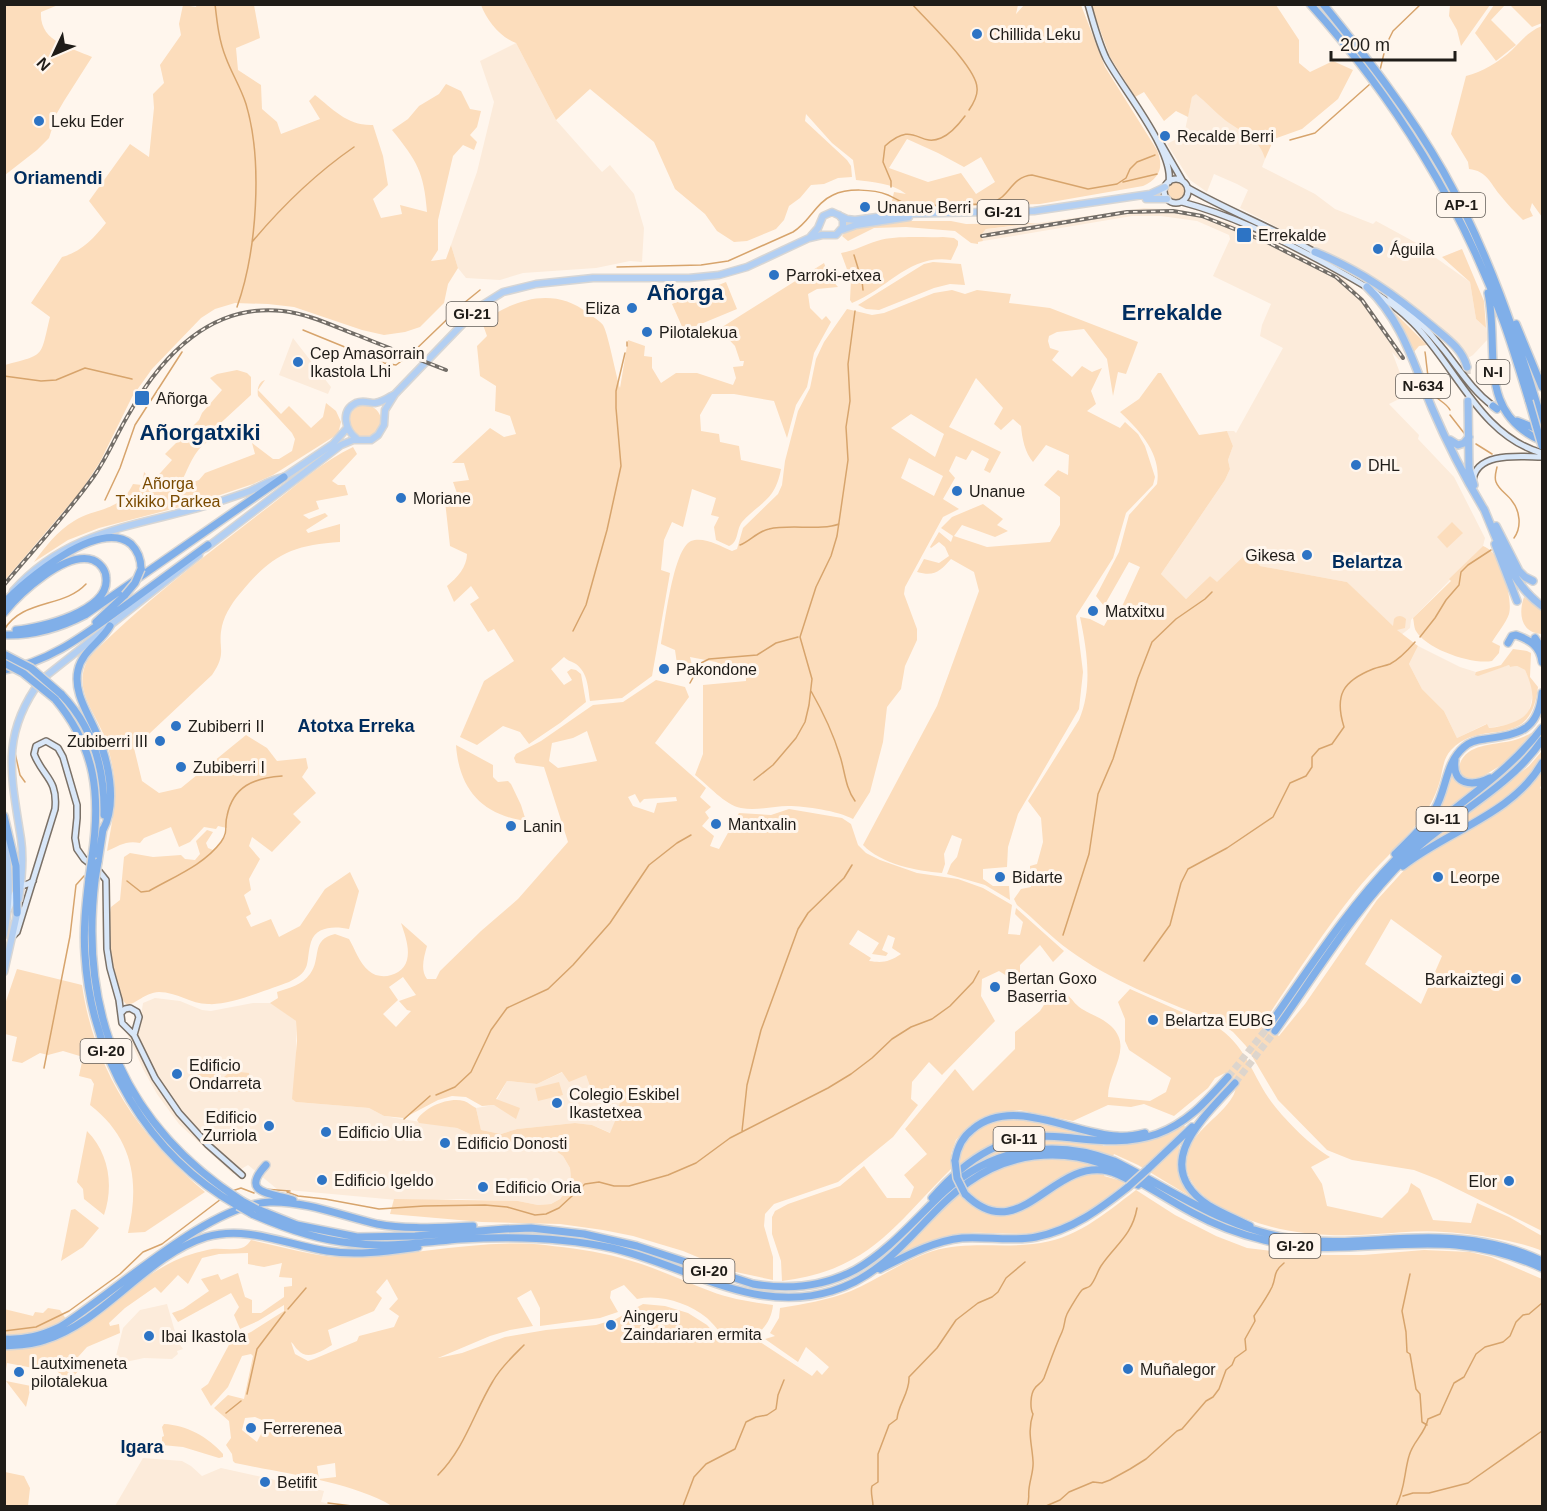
<svg xmlns="http://www.w3.org/2000/svg" width="1547" height="1511" viewBox="0 0 1547 1511" font-family="Helvetica,sans-serif">
  <style>
    .built { fill: #fcebda }
    .green { fill: #fcddbc; fill-rule: evenodd }
    .lines { fill: none; stroke-linecap: round; stroke-linejoin: round }
    .stream { stroke: #d7a46c; stroke-width: 1.5 }
    .trunk-tunnel { stroke: #ddd5cd; stroke-width: 7; stroke-dasharray: 7 3.5; stroke-linecap: butt }
    .motorway-tunnel { stroke: #ddd5cd; stroke-width: 7; stroke-dasharray: 7 3.5; stroke-linecap: butt }
    .secondary-casing { stroke: #7b7167; stroke-width: 8 }
    .primary-casing { stroke: #d7d6d5; stroke-width: 9 }
    .trunk-casing { stroke: #d7d6d5; stroke-width: 10 }
    .motorway-casing { stroke: #d7d6d5; stroke-width: 10 }
    .secondary { stroke: #d9e7f8; stroke-width: 5 }
    .primary { stroke: #b3cff2; stroke-width: 6 }
    .trunk { stroke: #9abfee; stroke-width: 7 }
    .motorway { stroke: #80afe9; stroke-width: 7 }
    .rail-casing { stroke: #736e68; stroke-width: 4 }
    .rail { stroke: #fff6ed; stroke-width: 1.5; stroke-dasharray: 4.5; stroke-linecap: butt }
    .motorway-bridge-casing { stroke: #d7d6d5; stroke-width: 10; stroke-linecap: butt }
    .motorway-bridge { stroke: #80afe9; stroke-width: 7 }
    .poi-dot { fill: #2d74c5; stroke: #fff6ed; stroke-width: 2 }
    .labels { text-anchor: middle; stroke-width: 6; stroke-linejoin: round; paint-order: stroke }
    .shield { fill: #fff6ed; stroke: #625d58; stroke-width: 1.5 }
    .shield-label { font-size: 15px; font-weight: bold; fill: #1f1c18 }
    .poi-label { font-size: 16px; fill: #1f1c18; stroke: #fff6ed; text-anchor: start }
    .park-label { font-size: 16px; fill: #794a00; stroke: #fff6ed }
    .neighbourhood-label { font-size: 18px; font-weight: bold; fill: #002d5f; stroke: #fff6ed }
    .district-label { font-size: 22px; font-weight: bold; fill: #002d5f; stroke: #fff6ed }
  </style>
  <rect width="100%" height="100%" fill="#fff6ed"/>
  <!-- built -->
  <path class="built" d="M516,43L556,120L602,172L610,165L634,194L644,228L642,262L630,261L596,268L523,273L500,280L466,278L458,268L451,245L477,172L494,102L480,61Z
    M1196,93L1227,121L1236,125L1263,148L1265,159L1262,167L1315,194L1335,209L1373,224L1376,221L1422,246V248L1470,282L1476,319L1486,328L1488,339L1473,355L1468,358L1456,343L1379,280L1240,208L1248,190L1237,184L1214,174L1207,192L1190,180L1167,144L1184,135L1192,97Z
    M1144,208L1181,210L1229,223L1272,242L1343,278L1363,298L1405,357L1399,360L1392,352L1400,373L1411,393L1389,404L1419,435L1418,439L1454,477L1485,538L1483,546L1411,620L1410,628L1401,635L1347,582L1260,566L1217,583L1210,576L1186,599L1161,574L1225,480L1230,469L1228,460L1233,446L1227,431H1234L1236,433L1283,348L1260,336L1262,325L1271,304L1213,276L1230,239L1229,235L1197,221L1161,216H1132L983,241L981,235L986,229L1024,225Z
    M293,338L331,387L328,394L279,375Z
    M1418,646L1460,667L1476,672V675L1509,665L1510,667L1517,666L1525,670L1532,685L1533,694L1529,711L1521,720L1512,724L1488,728L1486,724L1457,738L1444,711L1422,689L1409,664Z
    M155,998L180,1001L202,1010L211,1011L253,1003H271L296,1021V1102L369,1108L384,1116L457,1128L481,1139L520,1143L534,1147L553,1149L563,1156L570,1168L571,1179L567,1190L560,1199L551,1204L538,1205L518,1201L456,1199L408,1201L277,1189L248,1165L233,1174L179,1124L157,1094L143,1069L126,1031L137,1027L140,1023L143,1003Z
    M563,1072L586,1075L592,1092L620,1099L618,1114L611,1133L592,1125L575,1123L517,1129L501,1134L481,1130L476,1108L494,1105L507,1081L537,1084Z
    M167,1304L178,1342L183,1349L177,1351L178,1354L172,1359L144,1358L121,1363L115,1360L123,1328L140,1310Z
    M143,1458L182,1461L191,1466L202,1476L221,1468L324,1491L321,1502L340,1506H115Z"/>
  <!-- green -->
  <path class="green" d="M5,4L58,5L41,12C39,42 71,47 92,57L64,101L57,113L49,138L37,150L5,175Z
    M197,4L254,5L260,38L236,48L238,70L261,85L262,109L277,122L281,134L320,119L309,101L315,95C333,109 347,126 373,125L383,156L388,185L373,199L381,218L402,214L400,205L427,212C424,172 417,161 392,130L408,119L419,106L439,94L446,84L461,91L470,109L481,111L477,127L470,135L477,142L474,150L463,145L453,156L438,220V250L431,261L446,259L451,245L458,268L448,284L444,303L420,327L405,332L384,335L362,330L294,307L268,304L235,303L215,309L201,318L152,369L132,397L100,462L81,491L5,580V365C46,354 40,358 50,317L31,303L62,257C81,252 94,238 106,223L89,201L130,144L149,157L154,108L153,94L164,83L160,65L181,35L179,24L183,5L196,7Z
    M481,5H1018L1016,14L1024,5H1081L1105,67L1157,150C1164,167 1160,178 1143,186L1040,204L899,208L892,201L894,192L906,194C892,183 873,182 856,180L853,160L832,143L806,114L805,121L847,160L851,166L852,177L838,178L824,184L811,185L800,198L789,206L784,220L776,229L747,241L734,242L717,231L705,214L675,189L654,142L590,89L556,120L516,43C500,37 487,21 481,5ZM907,139L938,153L964,167L981,157L995,182L976,194L961,173L928,182L889,168Z
    M1091,5H1276L1299,40V63L1310,72L1333,61L1353,70L1338,99L1302,129L1274,139L1265,159C1260,138 1241,132 1225,120C1215,112 1206,102 1196,94L1192,97L1188,117L1176,111L1164,121L1144,92L1135,97L1110,57Z
    M1450,5H1490L1461,46L1457,30L1449,16Z
    M1494,5H1505L1491,20L1516,45L1496,61L1475,33Z
    M1510,5H1542V23L1532,27Z
    M1542,26V217L1532,203L1530,210L1533,216L1523,220C1515,212 1507,204 1500,195C1490,183 1487,171 1469,169L1468,162L1451,134L1466,76C1482,72 1499,62 1512,50C1522,40 1529,31 1542,26Z
    M1166 191a10 10 0 1 1 20 0a10 10 0 1 1-20 0Z
    M907,221H951L966,224L1037,223L986,229L981,235L983,241L978,242V244L971,243L955,231L906,227L874,228L848,241L842,236L847,230L854,227Z
    M943,237L954,238L958,241V245L951,260C909,254 888,289 852,303L850,300L851,280L841,253C854,251 864,245 877,241C897,235 922,238 943,237Z
    M1462,249L1484,301L1486,328L1476,319L1470,282L1442,257Z
    M933,262L961,264L965,285L950,284L934,288L879,310L866,309L858,305L924,264Z
    M824,263L830,278L838,287L817,289L808,294L810,308L822,320L826,316L831,322L814,353L807,387L796,405L787,438L774,401L734,394H712L700,415L701,431L719,434L720,442L739,446L741,460L781,469C775,501 761,501 742,522C736,530 739,542 729,546L716,540L714,527L719,517L711,515L716,498L692,489L683,527L672,522L664,540L661,570L670,573L652,676L622,698L590,701C588,688 588,673 576,664C571,661 568,661 564,657L551,669L564,685L572,680L567,672L571,669L576,670L581,674L586,702L560,723L529,744L520,732L503,726L477,745L460,737L484,681L514,661L494,629L488,632L470,604L479,598L471,586L454,602L447,586C457,578 467,567 467,554L450,546L445,501L458,496L453,482L469,480L464,463H452L490,428L504,437L516,434L510,416L495,411L496,386L480,376L477,346L487,336L482,322C514,299 554,286 588,313C593,317 600,321 603,325C608,333 616,376 620,388L628,340L645,346L644,356L652,357V368L661,383L676,373H697L733,385L736,378L733,367L743,366L744,361H740L735,346L719,329Z
    M726,282L737,309L684,331L672,304Z
    M952,290L965,294L977,290L1011,294L1009,303L1050,308L1138,342L1126,374L1118,372L1113,396L1107,359L1084,329L1057,332L1049,336L1048,341L1050,348L1059,351L1052,360L1072,377L1082,366L1092,372L1102,368L1091,391L1096,404L1087,411L1120,428L1125,422L1138,434L1145,446L1155,477L1153,485L1126,513L1113,558L1076,616L1083,672L1079,709L1018,814L1008,847L1007,867L983,869V879L993,886H1009L1010,900L985,885L947,874L951,864L957,857L962,839L952,835L944,854L945,864L942,873C917,871 881,864 863,845L937,706L979,591L974,572L951,559C940,571 935,577 917,572L924,559L939,563L949,556L945,547L939,542L931,548L930,547L939,532L951,542L953,536L941,528L952,517L983,504L1003,519L997,525L1008,531L995,537L962,525L954,536L987,547L1050,542L1060,525V497L1044,485L1058,470L1068,475L1069,455L1046,445L1033,462C1025,453 1022,438 1021,426L1013,419L1001,430L994,424L1003,408L976,378L949,427L1001,452L990,473L984,470L989,459L972,450L966,460L956,456L949,471L955,478L943,499L959,509L943,517L905,587L904,594L917,629V640L905,666L901,689L887,707L883,742L870,792L853,819C838,811 806,806 788,806C773,806 757,811 741,808C725,805 708,785 695,775L703,754V685L746,681V676L716,662L690,657L693,669L681,670L677,664L675,650L661,644C665,624 673,549 691,541C703,536 721,546 732,551L737,549L743,528L778,494L782,485L785,461L798,411L810,388L816,359L824,342L847,309L872,315L884,313L934,293ZM911,414L944,434L935,457L891,428ZM909,458L943,476L934,496L901,478Z
    M1395,313L1427,345L1419,346L1413,353Z
    M237,370L247,373L251,377V395L212,431L216,438C196,444 191,463 182,481L185,485L199,480L205,473L255,454L252,443L273,459H279L292,451L295,439L292,433L258,396C257,390 258,382 265,380L258,390L281,414L289,406L311,428L323,417L326,403L336,411L341,422L338,434L330,439L273,475L253,484L199,502L99,528L68,540L34,562C46,546 57,531 74,521C96,507 119,513 133,484L142,485L144,472L153,481L172,460L165,454L199,420L202,413L222,390L210,378L217,374Z
    M1158,373H1161L1199,435L1227,431L1233,446L1228,460L1230,469L1225,480L1161,574L1186,599L1210,576L1217,582L1247,553L1260,566L1347,582L1393,626L1394,619C1397,615 1402,615 1406,619L1405,628L1397,630L1418,646L1409,664L1422,689L1444,711L1457,738L1487,724L1489,728C1527,723 1543,709 1525,670L1517,666L1510,667L1509,665L1478,676L1475,675L1476,672L1501,665L1513,649L1527,651L1531,653L1530,677L1538,687C1530,754 1482,716 1451,750C1442,760 1443,772 1439,784C1435,797 1428,810 1420,820C1400,846 1375,867 1355,892C1324,931 1296,974 1268,1016L1265,1026L1279,1036L1305,1004L1377,900L1397,878L1425,847L1529,766L1542,751V783L1540,788L1542,790V1231L1437,1179L1414,1170L1352,1160L1327,1150L1278,1100L1246,1046L1233,1032L1223,1025C1171,1003 1115,984 1069,950C1051,937 1034,919 1017,905L1014,899L1021,889L1031,887L1030,866L1037,864L1043,842L1041,818L1028,801L1079,720C1093,688 1087,650 1080,617L1090,619L1104,626L1112,612L1119,613L1140,567L1129,562L1104,606L1096,596L1119,552L1129,515L1157,484C1162,454 1140,431 1120,412L1139,399ZM1391,919L1442,956L1421,1004L1365,964Z
    M349 421a16 16 0 1 1 32 0a16 16 0 1 1-32 0Z
    M353,447L357,454L332,481L338,485H345L348,495L316,501L319,509L303,515L309,519L325,513L328,516L306,530L308,533L340,524V542C294,545 273,554 243,590C234,600 225,613 222,626C217,649 228,652 212,675L134,748L142,781L159,793L181,788L246,735L267,748L277,761L306,758L308,768L302,777L316,793L293,814L301,822L272,852L252,837L249,846L260,859L249,879L251,890L244,895L251,914L246,917L251,927L271,919L279,937L300,926L325,889L350,872L359,891L349,929C335,926 316,926 311,942C305,963 313,970 289,982C268,989 229,1006 208,1004C191,1004 177,992 159,992C143,993 135,1006 126,1004C111,988 106,928 111,907L120,900L124,857L130,853L153,857L181,855L185,859L195,860L200,854L196,841L207,830L213,832L206,843L208,848L213,850L225,837L227,828L218,826L216,829L204,827L190,842L179,847L171,827L144,838L140,843C126,840 119,846 107,851C111,827 117,802 114,777C112,761 108,745 102,731C90,705 73,686 89,657C145,601 208,553 271,505C297,485 323,461 353,447Z
    M1452,522L1463,533L1447,548L1437,537Z
    M1483,546C1486,547 1489,549 1491,551C1502,561 1513,600 1509,614C1506,623 1496,635 1492,642L1500,646L1499,653L1492,661C1472,665 1426,649 1416,631C1414,628 1414,622 1413,618L1451,581L1449,579Z
    M1524,597L1542,611V634C1521,633 1518,614 1524,597Z
    M656,680L685,687L689,697L655,743L706,788L700,797L711,807L705,812L709,818L702,826L714,836L710,846L719,849L739,813L771,815L789,809L842,818L851,824L858,845L866,853L880,860L917,873L958,879L983,888L1012,905L1008,934L1020,935L1023,922L1015,914L1016,908L1064,951L1053,962L1040,945L1020,965V974L1010,978L999,971L982,979L981,996L995,1021L942,1075L929,1062L912,1082L911,1099L918,1105L893,1137L838,1182L774,1204L765,1214L764,1226L773,1257V1280L731,1271L683,1251L633,1236L603,1230L560,1224L482,1222L390,1214L394,1199L518,1201L538,1205L551,1204L560,1199L567,1190L571,1179L570,1168L563,1156L553,1149L534,1147L520,1143L481,1139L457,1128L419,1123L417,1120C425,1107 448,1097 464,1101C468,1102 472,1106 476,1108L481,1130L501,1134L517,1129L575,1123L592,1125L610,1133L618,1114L620,1100L604,1101L592,1092L586,1075L569,1082L562,1072L537,1084L507,1081L496,1099L520,1108L516,1119L494,1105L482,1106L466,1097L452,1096L438,1100L404,1118L384,1116L369,1108L296,1102L292,1099L297,1041L296,1021L270,1003L278,998L277,992C289,988 302,985 310,974C322,958 310,940 335,934L349,939C355,949 359,963 369,971C380,981 403,976 407,960C410,948 405,935 401,923L427,946C424,957 420,970 427,979H436L440,971L481,931L518,899L568,842L544,767L516,763L514,758L516,754L541,741L593,705L623,702ZM587,731L597,761L558,768L549,761L552,743L573,738ZM635,794L640,803L644,799L676,797L677,801L657,803L654,813L633,806L628,797ZM858,930L879,943L872,954L886,956L888,953L882,950L888,935L895,938L892,948L901,954C889,962 883,963 869,961L871,958L849,944ZM403,977L416,995L399,1001L407,1010L411,1011L396,1027L383,1014L398,1000L389,987Z
    M1533,732L1508,761L1480,778V785L1429,824L1444,798L1452,769L1459,767C1464,744 1492,745 1511,741C1519,739 1526,736 1533,732Z
    M456,745L493,765V777L498,782L508,781L511,784L521,805L526,821C482,815 459,789 456,745Z
    M17,969L82,985C95,1073 139,1136 205,1192L145,1232L128,1233C140,1182 133,1138 90,1105L94,1084L91,1079L79,1076L83,1057L63,1051L48,1055L40,1053L22,1063L12,1061L17,1037L5,1034V1004Z
    M1130,989L1220,1029C1248,1049 1253,1078 1273,1104C1287,1122 1311,1146 1330,1157L1311,1167L1322,1184L1327,1206L1382,1218L1408,1192L1411,1183L1420,1189L1433,1220L1471,1223L1477,1203L1509,1217L1542,1236V1251C1520,1241 1469,1233 1444,1232C1421,1230 1398,1233 1376,1234C1321,1238 1269,1233 1220,1207C1204,1198 1186,1183 1186,1162C1187,1133 1220,1119 1233,1096C1235,1093 1236,1087 1237,1083L1225,1073L1215,1078L1208,1088L1174,1116L1144,1104L1131,1107L1108,1105L1073,1121L1019,1110L996,1113L979,1119L966,1129L956,1140L951,1154V1169C893,1227 869,1270 782,1281L781,1261L772,1234V1217L775,1211L788,1204L840,1186L864,1166L887,1198H910L914,1187L904,1175L927,1154L905,1129L955,1069L973,1091L1015,1049V1032L1040,1011L1051,994L1057,990C1069,991 1072,1003 1082,1009C1092,1015 1102,1018 1111,1026C1134,1048 1108,1071 1108,1097L1150,1101L1166,1092L1171,1078L1129,1050L1125,1041V1019L1118,1002Z
    M197,1069L212,1070L219,1076L218,1090L196,1088Z
    M231,1071L249,1073L247,1092L224,1090V1077Z
    M559,1082L563,1095L538,1101L535,1088Z
    M1019,1119L1050,1124L1099,1137L1103,1146C1136,1145 1155,1141 1184,1125L1185,1127L1173,1139L1180,1145C1175,1172 1180,1185 1201,1203L1138,1165L1114,1154L1104,1176L1126,1182C1100,1203 1073,1226 1039,1232C1016,1236 993,1232 970,1233C943,1234 919,1246 895,1257L957,1195L973,1184L958,1164C965,1129 987,1121 1019,1119Z
    M87,1131C109,1153 114,1186 104,1215L84,1199L83,1189L77,1182Z
    M1136,1190L1175,1215L1216,1236L1247,1248L1307,1255H1363L1424,1250L1470,1252L1491,1257L1542,1279V1506H392C352,1482 281,1473 235,1463L233,1461L232,1454L226,1445L231,1438L229,1421L214,1408L228,1395L244,1399L253,1356L251,1354L242,1356L228,1387L211,1406L201,1389L208,1384L231,1341L251,1332L284,1311V1305L258,1321L240,1329L234,1315L239,1307L231,1293L178,1322L172,1313L183,1309L209,1291L201,1279L218,1274L221,1280L238,1273L245,1297L252,1300V1313H261L284,1297V1287L292,1286V1278L279,1277L282,1263L264,1267L248,1264V1253L219,1254L202,1258L188,1284L178,1275L161,1293L155,1287L125,1308L109,1323L110,1326L119,1324L120,1333L87,1347L78,1357L80,1369L71,1379L61,1375L55,1369L40,1366L33,1368L7,1363L5,1375V1349C83,1351 116,1285 181,1258C190,1254 202,1251 212,1249C222,1248 236,1251 244,1247C247,1245 249,1243 251,1240C280,1246 311,1256 340,1257C409,1258 477,1238 545,1245C570,1248 596,1251 621,1258C652,1266 681,1280 710,1291C730,1299 751,1302 773,1305C771,1327 751,1347 727,1337C719,1333 714,1324 707,1318C688,1303 661,1294 637,1299L624,1285L611,1291L610,1298L618,1312L600,1318L540,1326V1308L531,1290L517,1298L533,1326L510,1330L490,1336L438,1358L462,1353L505,1337L546,1330L596,1325L616,1319L643,1304L665,1306L688,1313L707,1325L718,1337L727,1342L739,1343L757,1340L812,1376L817,1370L822,1375L829,1367L806,1347L798,1362L765,1339L775,1336L770,1333L779,1318L780,1308C804,1304 828,1300 851,1291C879,1279 904,1260 933,1251C966,1241 999,1248 1033,1244C1075,1240 1103,1215 1136,1190ZM387,1279L398,1299L389,1309L399,1316L394,1327L359,1336L357,1341L314,1359L308,1361L295,1354L291,1342C294,1344 295,1348 298,1350C307,1361 322,1351 332,1345L328,1330L374,1311L382,1298L376,1292ZM255,1417L262,1420L265,1426L257,1442L242,1430L245,1418ZM335,1463L336,1477L319,1479L317,1466Z
    M75,1209L99,1228L83,1247L61,1261L71,1210Z
    M48,1308L60,1310L66,1319C45,1330 28,1336 5,1335L4,1309L33,1316L35,1312L43,1313Z
    M6,1381L31,1386L26,1407Z
    M164,1424C187,1425 208,1437 223,1454V1457L219,1458L183,1447L162,1445V1437L164,1436L162,1427Z
    M5,1472L24,1476L30,1488L28,1506H5Z"/>
  <g class="lines">
    <!-- stream -->
    <path class="stream" d="M215,4C217,22 219,41 226,58C232,74 241,88 246,104C263,161 257,251 237,307
      M912,4C927,21 977,68 977,88C978,95 973,104 969,110
      M1380,70L1386,45L1393,31L1421,4
      M1290,140L1315,133L1370,84
      M1123,182L1157,174
      M891,187V181L883,162L885,146C915,119 918,148 941,138C951,134 959,124 965,116
      M252,242C283,205 315,174 354,147
      M854,255L862,281L863,290
      M617,267L701,265L728,261L793,232C810,222 815,203 833,195C847,188 873,189 888,195C895,198 901,203 909,204C925,206 976,206 992,202C1010,198 1010,177 1032,175L1088,189L1117,184L1126,178L1130,169L1137,162L1155,155
      M303,330L384,363L396,365L411,354L464,303L480,290
      M627,346V342
      M1425,352C1427,364 1427,380 1432,392C1436,400 1446,402 1450,410
      M4,376L41,381L56,380L85,368L132,379
      M1450,415L1464,433
      M1476,444L1492,454
      M1497,467C1496,472 1494,477 1496,482C1499,490 1507,494 1512,501C1520,511 1522,527 1514,538
      M105,500L120,468L135,425L182,352
      M740,545C750,541 758,531 769,529C790,524 821,531 839,524
      M4,630C22,599 64,608 86,584
      M573,631L586,605L596,569L607,530L621,466L616,408V391L625,353
      M1420,637L1435,618L1446,600L1459,585L1461,572L1468,565L1491,550
      M690,683L701,663L709,659L757,655L776,643L798,637
      M811,691C823,712 833,733 840,756C845,771 845,787 855,801
      M15,753L20,775L25,782
      M754,780L773,765L796,738L805,722L809,705L812,679L800,637L816,587L831,556L837,536L848,460L846,427L850,401L848,364L855,311
      M127,881L141,892L149,891C173,877 204,865 221,842C229,831 224,826 227,816C233,786 254,778 282,776
      M1063,935L1089,854L1098,794L1113,759L1138,678L1152,642L1176,619L1205,599L1212,592
      M1144,961L1170,925L1181,883L1188,869L1227,848L1273,817L1290,783L1306,776L1312,767V757L1319,749L1332,744L1344,727C1334,695 1343,681 1373,669C1378,667 1385,666 1390,664C1400,659 1408,650 1415,642
      M44,1068L70,936L76,885L84,876L86,877
      M436,1095L455,1087L471,1072L491,1030L507,1008L548,989L573,965L610,923L649,865L677,843L691,835
      M404,1119L430,1096
      M742,1131L747,1085L761,1030L798,929L808,913L844,878L852,865
      M264,1189L290,1191
      M232,1191L241,1188L254,1193
      M287,1192L298,1196L325,1199L379,1209L424,1206L485,1205L507,1207L535,1215L546,1214L559,1208L585,1184L599,1182L614,1186H629L668,1175L696,1163L730,1138L828,1088L851,1074L872,1058L892,1039L911,1027L932,1019L950,1006L973,982L979,971
      M1410,1274L1402,1311L1406,1332L1407,1352L1410,1354L1416,1389L1420,1394L1422,1422L1427,1425
      M288,1309L306,1288
      M4,1331L36,1327L69,1311L120,1274L143,1252L162,1244L221,1199
      M247,1394L257,1349L285,1312
      M226,1413L241,1401
      M438,1475C465,1448 474,1412 493,1381C501,1367 513,1356 524,1345
      M1403,1496L1413,1493H1429L1468,1483L1542,1431
      M328,1503L352,1506
      M683,1506L694,1477L706,1464L735,1449L746,1422L756,1417L767,1415L776,1409L778,1395L784,1380
      M873,1506C873,1499 870,1492 872,1486L878,1482V1454L889,1425L897,1419C898,1404 910,1393 909,1377L937,1348L956,1320L978,1303L992,1297L998,1292L1006,1278L1025,1262
      M1027,1506C1030,1500 1028,1496 1029,1489C1030,1479 1034,1470 1033,1461C1032,1444 1027,1431 1033,1414C1030,1409 1030,1394 1035,1388C1038,1384 1042,1383 1044,1378C1050,1362 1055,1347 1062,1332C1065,1326 1064,1320 1067,1314C1069,1310 1079,1293 1082,1290C1084,1288 1088,1288 1090,1286C1095,1281 1097,1272 1101,1266C1115,1245 1132,1236 1137,1208
      M1046,1506L1060,1500L1069,1492L1093,1482L1102,1483L1110,1480L1130,1469L1146,1459L1177,1431L1182,1429L1206,1401L1213,1397L1219,1389L1226,1370L1232,1365L1235,1358L1246,1350L1245,1339L1255,1321L1254,1316C1260,1307 1267,1297 1272,1287C1277,1276 1272,1273 1284,1263
      M1396,1506C1405,1490 1404,1473 1409,1456C1413,1441 1425,1434 1428,1419L1440,1414L1454,1383L1464,1377L1476,1354L1485,1347L1503,1342L1510,1336L1516,1322L1523,1315L1529,1314L1542,1303"/>
    <!-- trunk-tunnel -->
    <path class="trunk-tunnel" d="M1467,367L1468,399"/>
    <!-- motorway-tunnel -->
    <path class="motorway-tunnel" d="M1228,1077L1268,1027
      M1235,1083L1275,1031"/>
    <defs>
      <path id="secondary" d="M1088,4C1093,22 1098,41 1106,58C1121,87 1174,150 1169,182
        M1160,142L1182,180
        M1164 191a12 12 0 1 1 24 0a12 12 0 1 1-24 0Z
        M1188,188C1230,212 1276,229 1318,254
        M1182,202C1230,215 1272,235 1315,258C1350,277 1385,295 1413,323C1456,366 1480,436 1542,453
        M1390,297C1410,312 1428,330 1444,350C1460,370 1472,390 1493,406
        M1473,480C1477,451 1521,457 1542,457
        M8,910C13,903 12,893 19,887C23,885 28,885 33,881
        M12,937L17,932L55,809C58,779 43,777 34,754L36,746L46,741L58,748L63,757L77,805V818L75,838L77,849L84,859L98,870L106,880L107,949L110,968L119,1000L122,1023L134,1035L155,1078L179,1113L208,1145L242,1175
        M121,1013L125,1009L130,1008L137,1012L139,1017L134,1035"/>
      <path id="primary" d="M1146,199H1167
        M842,230L856,225L909,217
        M811,236L818,228L823,216L832,212L847,219L855,220L899,214L1034,211L1150,194L1165,187
        M357,439C345,430 340,411 356,403C363,400 369,403 375,403C382,402 388,398 393,395
        M206,548L341,445L353,440H371L378,435L384,425L385,410L395,394L479,307L503,292L536,284L593,278H689L719,275L747,267L809,238L822,235H836L843,227V220L839,215
        M13,591C69,528 141,526 215,503C227,499 239,495 250,491C261,486 272,479 284,477L333,444L347,428
        M4,841C11,873 10,903 4,935
        M19,899C22,879 24,860 21,839C11,774 0,735 41,680L199,555
        M4,972L18,910"/>
      <path id="trunk" d="M1315,252C1360,270 1395,295 1432,326C1446,338 1462,348 1467,367
        M1367,287C1402,320 1414,365 1432,408C1447,443 1465,478 1485,511
        M1468,401L1469,469L1474,485
        M1450,440L1458,445L1464,443L1469,437
        M1484,509C1499,544 1511,584 1542,606
        M1496,526L1519,571L1525,577L1533,581
        M1495,544L1517,601"/>
      <path id="motorway" d="M1310,4C1393,96 1462,206 1504,323C1513,348 1521,375 1529,401
        M1323,4C1366,57 1409,111 1443,171C1488,251 1516,334 1542,421
        M1488,293C1500,349 1475,412 1542,441
        M1516,324L1542,387
        M1493,406L1497,409
        M1517,421L1542,431
        M4,603C25,580 99,518 131,544C138,551 141,559 141,569
        M4,613C19,594 66,550 93,560C100,563 106,570 106,578C110,611 40,628 16,630
        M96,622L125,595
        M4,635C33,636 60,628 85,615L284,477
        M1535,638L1542,649
        M1508,643L1512,636L1516,635C1530,640 1540,646 1542,662
        M4,670C51,662 88,632 126,605C153,585 181,565 208,545
        M61,694C94,728 105,769 104,815
        M55,699C96,748 101,795 92,857
        M1455,760C1452,785 1472,787 1490,778
        M4,816L16,866L17,913
        M103,830C118,802 108,759 96,732C88,713 73,692 78,670C82,651 101,642 110,626
        M1395,854C1409,840 1425,826 1435,809C1447,789 1445,763 1464,747C1469,742 1477,740 1485,739C1518,734 1538,732 1542,693
        M98,862L103,829
        M1403,866C1447,831 1513,814 1542,763
        M89,878C86,903 83,929 85,955C91,1058 148,1155 238,1206
        M95,880C79,1016 125,1126 242,1201
        M1268,1027C1309,969 1347,909 1396,859C1442,812 1502,781 1542,728
        M1275,1031C1317,972 1356,907 1408,856C1450,815 1509,789 1542,740
        M1235,1083C1203,1118 1149,1165 1208,1205C1221,1213 1236,1219 1250,1226
        M955,1161C957,1148 962,1137 973,1129C1013,1096 1073,1134 1117,1136C1126,1137 1137,1135 1145,1133
        M266,1165C238,1195 274,1193 293,1200
        M1148,1169L1192,1127
        M965,1194C1020,1249 1052,1158 1108,1171C1118,1173 1129,1180 1138,1185
        M932,1198C967,1158 1006,1131 1062,1137C1095,1140 1125,1145 1157,1134C1188,1123 1207,1100 1228,1077
        M257,1209L297,1225L357,1237L415,1236L505,1229L531,1228L584,1234L637,1246L753,1284C788,1290 823,1287 855,1270C889,1251 916,1218 944,1192C992,1148 1054,1138 1114,1161C1175,1191 1224,1229 1294,1239C1343,1246 1391,1236 1440,1238C1475,1239 1511,1246 1542,1261
        M252,1214C284,1228 317,1240 351,1243C387,1248 425,1242 461,1239C513,1236 562,1237 612,1248C686,1265 753,1315 832,1291C916,1266 936,1169 1034,1156C1102,1148 1138,1184 1193,1213C1215,1225 1239,1234 1264,1240C1328,1257 1391,1239 1456,1245C1485,1248 1516,1256 1542,1268
        M880,1269C906,1256 933,1241 962,1238C986,1236 1011,1242 1036,1237C1072,1230 1100,1209 1128,1187
        M4,1339C25,1340 41,1336 60,1327C113,1294 209,1204 270,1202C306,1201 342,1216 377,1224C408,1230 441,1227 473,1226
        M4,1346C19,1345 32,1345 45,1340C105,1321 146,1256 206,1237C247,1225 287,1245 327,1251C357,1256 389,1251 418,1247"/>
    </defs>
    <!-- secondary casing -->
    <use href="#secondary" class="secondary-casing"/>
    <!-- primary casing -->
    <use href="#primary" class="primary-casing"/>
    <!-- trunk casing -->
    <use href="#trunk" class="trunk-casing"/>
    <!-- motorway casing -->
    <use href="#motorway" class="motorway-casing"/>
    <!-- secondary -->
    <use href="#secondary" class="secondary"/>
    <!-- primary -->
    <use href="#primary" class="primary"/>
    <!-- trunk -->
    <use href="#trunk" class="trunk"/>
    <!-- motorway -->
    <use href="#motorway" class="motorway"/>
    <defs>
      <path id="rail" d="M982,236L1127,212L1173,211L1202,216L1269,243L1336,277L1362,300L1403,358
        M4,585C34,549 67,514 94,476C108,456 117,433 130,412C162,355 212,303 283,311C309,314 333,326 357,335C386,347 416,358 446,370"/>
    </defs>
    <!-- rail casing -->
    <use href="#rail" class="rail-casing"/>
    <!-- rail -->
    <use href="#rail" class="rail"/>
    <defs>
      <path id="motorway-bridge" d="M1529,401L1542,446
        M125,595L135,583L141,569
        M4,654L31,668L61,694
        M4,663L23,673L55,699
        M89,878L92,857
        M95,880L98,862
        M955,1161L957,1178L965,1194
        M1128,1187L1148,1169
        M242,1201L257,1209
        M238,1206L252,1214"/>
    </defs>
    <!-- motorway-bridge casing -->
    <use href="#motorway-bridge" class="motorway-bridge-casing"/>
    <!-- motorway-bridge -->
    <use href="#motorway-bridge" class="motorway-bridge"/>
  </g>
  <!-- markers -->
  <g class="poi-dot">
    <circle cx="977" cy="34" r="6"/>
    <circle cx="39" cy="121" r="6"/>
    <circle cx="1165" cy="136" r="6"/>
    <circle cx="865" cy="207" r="6"/>
    <rect x="1236" y="227" width="16" height="16" rx="3"/>
    <circle cx="1378" cy="249" r="6"/>
    <circle cx="774" cy="275" r="6"/>
    <circle cx="632" cy="308" r="6"/>
    <circle cx="647" cy="332" r="6"/>
    <circle cx="298" cy="362" r="6"/>
    <rect x="134" y="390" width="16" height="16" rx="3"/>
    <circle cx="1356" cy="465" r="6"/>
    <circle cx="957" cy="491" r="6"/>
    <circle cx="401" cy="498" r="6"/>
    <circle cx="1307" cy="555" r="6"/>
    <circle cx="1093" cy="611" r="6"/>
    <circle cx="664" cy="669" r="6"/>
    <circle cx="176" cy="726" r="6"/>
    <circle cx="160" cy="741" r="6"/>
    <circle cx="181" cy="767" r="6"/>
    <circle cx="716" cy="824" r="6"/>
    <circle cx="511" cy="826" r="6"/>
    <circle cx="1000" cy="877" r="6"/>
    <circle cx="1438" cy="877" r="6"/>
    <circle cx="1516" cy="979" r="6"/>
    <circle cx="995" cy="987" r="6"/>
    <circle cx="1153" cy="1020" r="6"/>
    <circle cx="177" cy="1074" r="6"/>
    <circle cx="557" cy="1103" r="6"/>
    <circle cx="269" cy="1126" r="6"/>
    <circle cx="326" cy="1132" r="6"/>
    <circle cx="445" cy="1143" r="6"/>
    <circle cx="322" cy="1180" r="6"/>
    <circle cx="1509" cy="1181" r="6"/>
    <circle cx="483" cy="1187" r="6"/>
    <circle cx="611" cy="1325" r="6"/>
    <circle cx="149" cy="1336" r="6"/>
    <circle cx="1128" cy="1369" r="6"/>
    <circle cx="19" cy="1372" r="6"/>
    <circle cx="251" cy="1428" r="6"/>
    <circle cx="265" cy="1482" r="6"/>
  </g>
  <g class="labels">
    <!-- shield labels -->
    <g class="shield">
      <rect x="1437" y="193" width="48" height="24" rx="4.5"/>
      <rect x="977.5" y="200" width="51" height="24" rx="4.5"/>
      <rect x="446.5" y="302" width="51" height="24" rx="4.5"/>
      <rect x="1476.5" y="360" width="33" height="24" rx="4.5"/>
      <rect x="1396" y="374" width="54" height="24" rx="4.5"/>
      <rect x="1416.5" y="807" width="51" height="24" rx="4.5"/>
      <rect x="80.5" y="1039" width="51" height="24" rx="4.5"/>
      <rect x="993.5" y="1127" width="51" height="24" rx="4.5"/>
      <rect x="1269.5" y="1234" width="51" height="24" rx="4.5"/>
      <rect x="683.5" y="1259" width="51" height="24" rx="4.5"/>
    </g>
    <g class="shield-label">
      <text x="1461" y="210">AP-1</text>
      <text x="1003" y="217">GI-21</text>
      <text x="472" y="319">GI-21</text>
      <text x="1493" y="377">N-I</text>
      <text x="1423" y="391">N-634</text>
      <text x="1442" y="824">GI-11</text>
      <text x="106" y="1056">GI-20</text>
      <text x="1019" y="1144">GI-11</text>
      <text x="1295" y="1251">GI-20</text>
      <text x="709" y="1276">GI-20</text>
    </g>
    <!-- poi labels -->
    <g class="poi-label">
      <text x="989" y="40">Chillida Leku</text>
      <text x="51" y="127">Leku Eder</text>
      <text x="1177" y="142">Recalde Berri</text>
      <text x="877" y="213">Unanue Berri</text>
      <text x="1258" y="241">Errekalde</text>
      <text x="1390" y="255">Águila</text>
      <text x="786" y="281">Parroki-etxea</text>
      <text x="620" y="314" text-anchor="end">Eliza</text>
      <text x="659" y="338">Pilotalekua</text>
      <text x="310" y="359">Cep Amasorrain<tspan x="310" dy="18">Ikastola Lhi</tspan></text>
      <text x="156" y="404">Añorga</text>
      <text x="1368" y="471">DHL</text>
      <text x="969" y="497">Unanue</text>
      <text x="413" y="504">Moriane</text>
      <text x="1295" y="561" text-anchor="end">Gikesa</text>
      <text x="1105" y="617">Matxitxu</text>
      <text x="676" y="675">Pakondone</text>
      <text x="188" y="732">Zubiberri II</text>
      <text x="148" y="747" text-anchor="end">Zubiberri III</text>
      <text x="193" y="773">Zubiberri I</text>
      <text x="728" y="830">Mantxalin</text>
      <text x="523" y="832">Lanin</text>
      <text x="1012" y="883">Bidarte</text>
      <text x="1450" y="883">Leorpe</text>
      <text x="1007" y="984">Bertan Goxo<tspan x="1007" dy="18">Baserria</tspan></text>
      <text x="1504" y="985" text-anchor="end">Barkaiztegi</text>
      <text x="1165" y="1026">Belartza EUBG</text>
      <text x="189" y="1071">Edificio<tspan x="189" dy="18">Ondarreta</tspan></text>
      <text x="569" y="1100">Colegio Eskibel<tspan x="569" dy="18">Ikastetxea</tspan></text>
      <text x="257" y="1123" text-anchor="end">Edificio<tspan x="257" dy="18">Zurriola</tspan></text>
      <text x="338" y="1138">Edificio Ulia</text>
      <text x="457" y="1149">Edificio Donosti</text>
      <text x="334" y="1186">Edificio Igeldo</text>
      <text x="1497" y="1187" text-anchor="end">Elor</text>
      <text x="495" y="1193">Edificio Oria</text>
      <text x="623" y="1322">Aingeru<tspan x="623" dy="18">Zaindariaren ermita</tspan></text>
      <text x="161" y="1342">Ibai Ikastola</text>
      <text x="31" y="1369">Lautximeneta<tspan x="31" dy="18">pilotalekua</tspan></text>
      <text x="1140" y="1375">Muñalegor</text>
      <text x="263" y="1434">Ferrerenea</text>
      <text x="277" y="1488">Betifit</text>
    </g>
    <!-- park labels -->
    <g class="park-label">
      <text x="168" y="489">Añorga<tspan x="168" dy="18">Txikiko Parkea</tspan></text>
    </g>
    <!-- neighbourhood labels -->
    <g class="neighbourhood-label">
      <text x="58" y="184">Oriamendi</text>
      <text x="1367" y="568">Belartza</text>
      <text x="356" y="732">Atotxa Erreka</text>
      <text x="142" y="1453">Igara</text>
    </g>
    <!-- district labels -->
    <g class="district-label">
      <text x="685" y="300">Añorga</text>
      <text x="1172" y="320">Errekalde</text>
      <text x="200" y="440">Añorgatxiki</text>
    </g>
  </g>
  <!-- border -->
  <rect width="1547" height="1511" fill="none" stroke="#1f1c18" stroke-width="12"/>
  <!-- north arrow -->
  <g transform="translate(54 54) rotate(226)" stroke="#fff6ed" stroke-width="4.5" paint-order="stroke">
  <path d="M0-4.5L10 22L0 15L-10 22Z" fill="#1f1c18"/>
  <text y="-9" font-size="16" font-weight="bold" text-anchor="middle" fill="#1f1c18">N</text>
  </g>
  <!-- scale -->
  <path d="M1331 51v9h124v-9" fill="none" stroke="#1f1c18" stroke-width="3"/>
  <text x="1340" y="51" font-size="18" fill="#1f1c18" stroke="#fff6ed" stroke-width="4.5" paint-order="stroke">200 m</text>
</svg>
